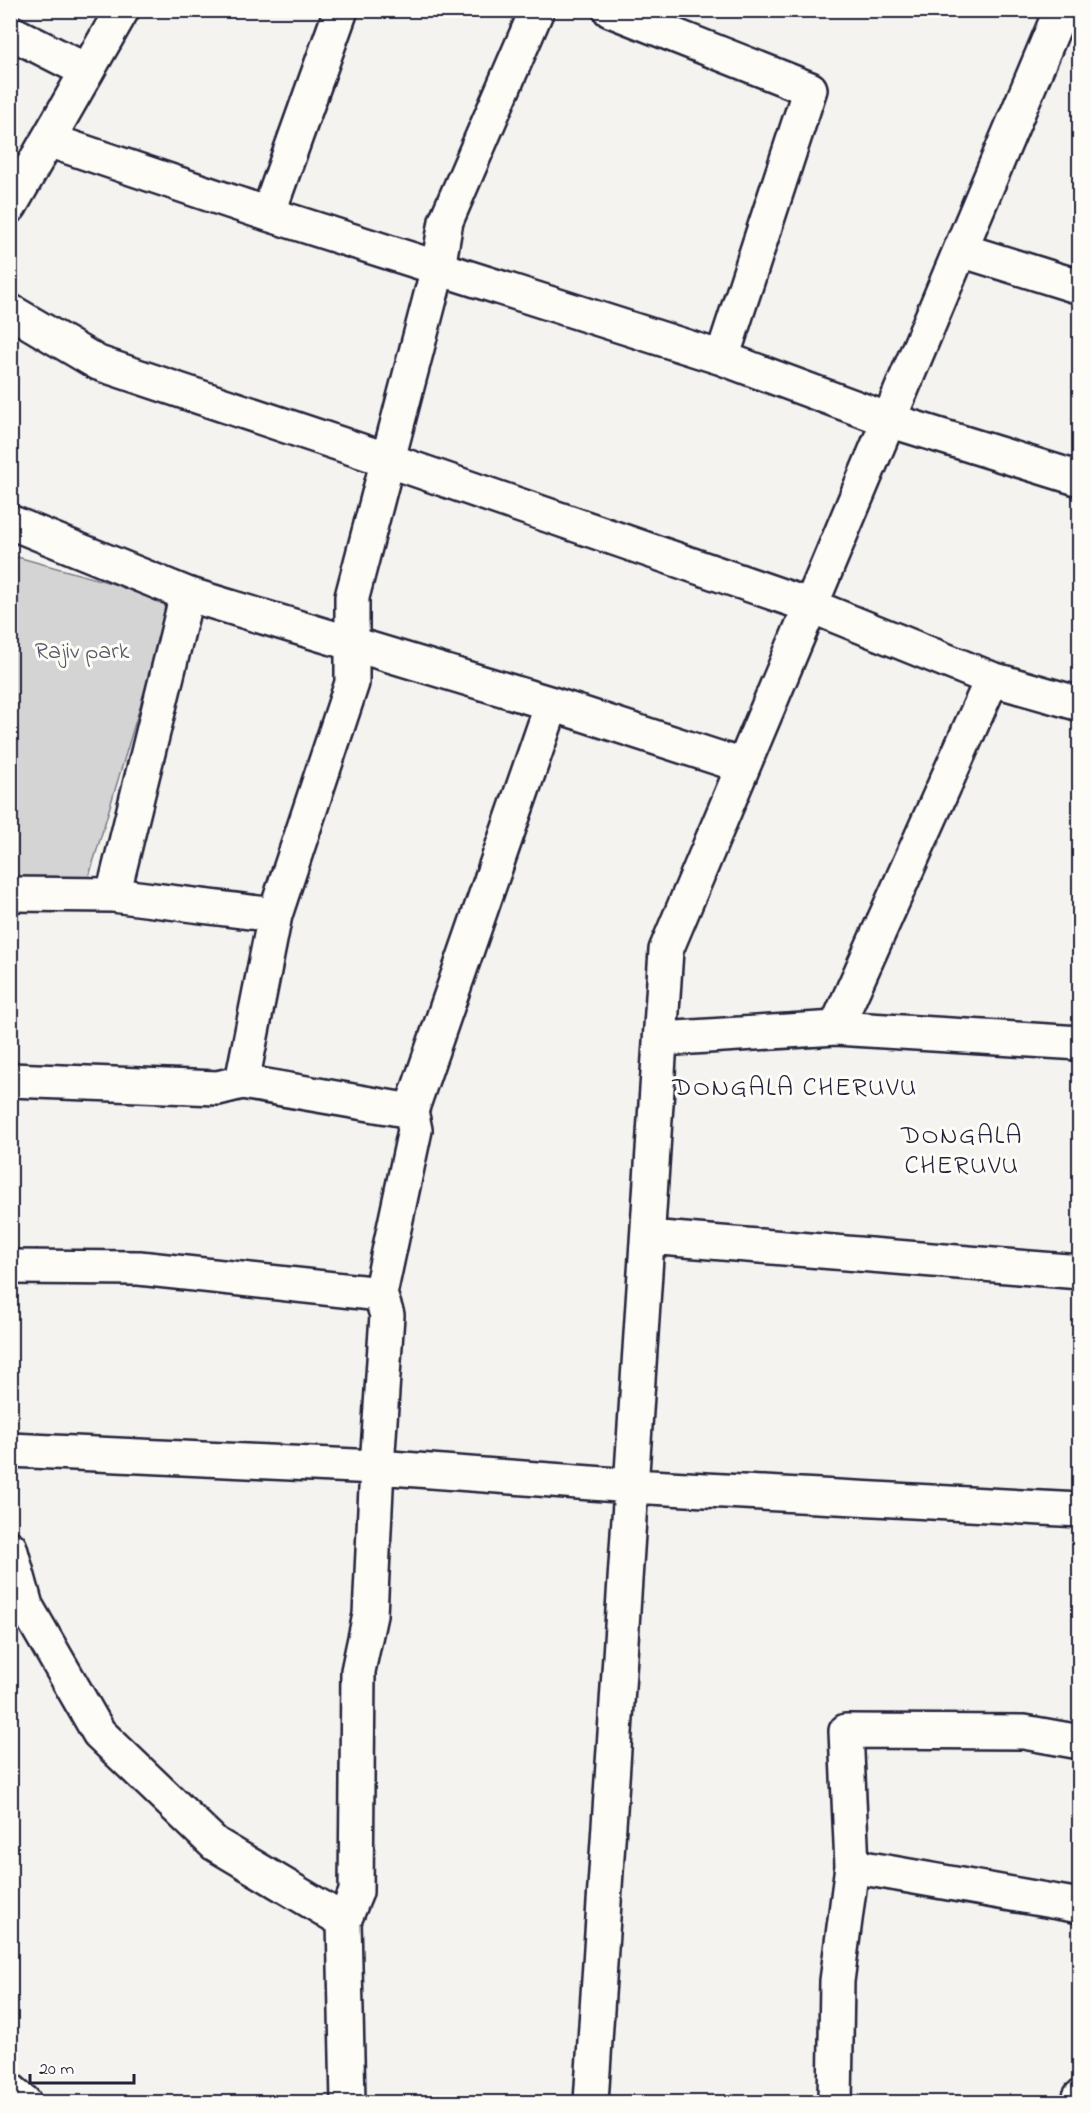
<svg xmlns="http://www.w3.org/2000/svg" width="1090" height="2113" viewBox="0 0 1090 2113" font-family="'Indie Flower',sans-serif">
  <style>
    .park { fill: #d5d4d5; stroke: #7c7b88; stroke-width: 1.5 }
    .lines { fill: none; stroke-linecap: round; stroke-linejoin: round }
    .minor-casing { stroke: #22223b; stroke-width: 38 }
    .tertiary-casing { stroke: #22223b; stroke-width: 38 }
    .minor { stroke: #fdfcf7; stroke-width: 33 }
    .tertiary { stroke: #fdfcf7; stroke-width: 33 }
    .labels { text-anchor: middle; stroke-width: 6; stroke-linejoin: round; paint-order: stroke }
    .park-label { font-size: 24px; fill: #585769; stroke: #fdfcf7 }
    .neighbourhood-label { font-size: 26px; letter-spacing: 1.5px; fill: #22223b; stroke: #fdfcf7 }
  </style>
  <rect width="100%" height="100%" fill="#f4f3ef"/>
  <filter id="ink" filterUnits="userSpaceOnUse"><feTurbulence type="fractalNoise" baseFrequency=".0167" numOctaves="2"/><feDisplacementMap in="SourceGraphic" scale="12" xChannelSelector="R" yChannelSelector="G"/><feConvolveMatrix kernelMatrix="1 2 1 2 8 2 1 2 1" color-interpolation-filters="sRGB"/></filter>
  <g filter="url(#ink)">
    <!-- park -->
    <path class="park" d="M10,555L172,600L87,883L11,881Z"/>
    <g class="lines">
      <defs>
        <path id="minor" d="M610,10L810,89L722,358
          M10,32L87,71
          M48,140L268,214L722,358L889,420L1080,479
          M268,214L341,10
          M961,250L1080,287
          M10,311L98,363L388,460L811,606L992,679L1080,704
          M10,522L187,594L552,704L743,766
          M992,679L836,1028L1080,1043
          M10,894L113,895L275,915
          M113,895L187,594
          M661,1039L836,1028
          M10,1080L218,1088L242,1082L411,1111
          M242,1082L275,915L352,683V597L438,268L446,221L537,10
          M648,1237L1080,1272
          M10,1267L139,1268L380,1294
          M10,1450L377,1467L631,1486L1080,1510
          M10,1548L26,1606L99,1733L215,1844L344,1921
          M852,1866L1080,1906
          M348,2102L344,1921L356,1892L358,1671L370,1615L377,1467L387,1315L380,1294L415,1130L411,1111L552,704
          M591,2102L666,950L1061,10
          M835,2102L837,1981L852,1866L846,1731L1024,1732L1080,1742
          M1079,2102L1080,2097"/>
        <path id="tertiary" d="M10,206L122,10
          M10,2090L24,2102"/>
      </defs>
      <!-- minor casing -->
      <use href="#minor" class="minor-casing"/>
      <!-- tertiary casing -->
      <use href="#tertiary" class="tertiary-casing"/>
      <!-- minor -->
      <use href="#minor" class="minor"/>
      <!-- tertiary -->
      <use href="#tertiary" class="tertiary"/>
    </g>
  </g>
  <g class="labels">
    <!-- park labels -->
    <g class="park-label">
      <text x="82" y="658">Rajiv park</text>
    </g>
    <!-- neighbourhood labels -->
    <g class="neighbourhood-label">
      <text x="795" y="1095">DONGALA CHERUVU</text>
      <text x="962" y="1143">DONGALA<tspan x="962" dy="30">CHERUVU</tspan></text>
    </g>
  </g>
  <!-- margin -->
  <rect width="1090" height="2113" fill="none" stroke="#fdfcf7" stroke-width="36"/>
  <rect x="18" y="18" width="1054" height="2077" fill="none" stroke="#22223b" stroke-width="2" filter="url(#ink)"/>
  <!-- scale -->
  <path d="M30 2074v9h104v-9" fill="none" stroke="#22223b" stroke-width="3"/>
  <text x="39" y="2074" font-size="18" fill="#22223b" stroke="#fdfcf7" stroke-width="4.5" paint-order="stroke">20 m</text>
</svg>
